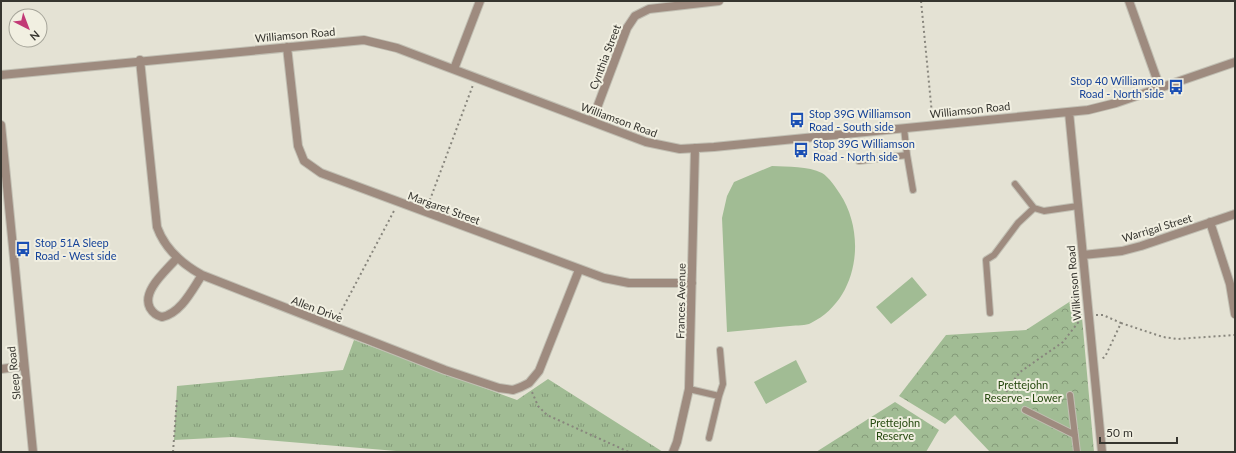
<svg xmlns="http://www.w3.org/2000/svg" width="1236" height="453" viewBox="0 0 1236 453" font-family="Lato,sans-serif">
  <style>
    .grass { fill: url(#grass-tufts) }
    .forest { fill: url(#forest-crowns) }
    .pitch { fill: #a1bc94 }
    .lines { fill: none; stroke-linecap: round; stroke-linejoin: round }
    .lane-casing { stroke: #c1bfb3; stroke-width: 8 }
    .street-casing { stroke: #c1bfb3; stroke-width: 10 }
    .path { stroke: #88867d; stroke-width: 2; stroke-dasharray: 2 3; stroke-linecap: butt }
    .lane { stroke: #9e8b7f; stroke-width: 6 }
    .street { stroke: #9e8b7f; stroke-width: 8 }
    .labels { text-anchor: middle; stroke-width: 4; stroke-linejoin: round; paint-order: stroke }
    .street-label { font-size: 11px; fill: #36352f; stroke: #f1efe1 }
    .transit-label { font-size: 11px; fill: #164399; stroke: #f1efe1; text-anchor: start }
    .park-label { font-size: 11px; fill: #274a10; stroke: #f1efe1 }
  </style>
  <defs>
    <pattern id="grass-tufts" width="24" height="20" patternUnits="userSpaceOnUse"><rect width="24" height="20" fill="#a1bc94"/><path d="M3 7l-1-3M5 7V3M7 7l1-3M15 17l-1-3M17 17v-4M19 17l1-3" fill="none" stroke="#849a79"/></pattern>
    <pattern id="forest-crowns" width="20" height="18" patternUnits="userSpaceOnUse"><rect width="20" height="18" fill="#a1bc94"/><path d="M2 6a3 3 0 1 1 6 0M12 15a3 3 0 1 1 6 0" fill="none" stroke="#849a79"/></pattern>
  </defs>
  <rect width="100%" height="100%" fill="#e4e2d4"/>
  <!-- grass -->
  <path class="grass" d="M354,340L517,400L548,379L663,452H408L232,437L174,440L177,386L343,370Z"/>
  <!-- forest -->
  <path class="forest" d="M1080,295L1094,452H990L955,415L945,424L899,396L946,335L1026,330Z
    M895,402L939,430L926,452H816Z"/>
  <!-- pitch -->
  <path class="pitch" d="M772,166C788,167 808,166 822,173C829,177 836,188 840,194C867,235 858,300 811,323C806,326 797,325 790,326C769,328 748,330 727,332L722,218L727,196L734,182Z
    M912,277L927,295L891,324L876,307Z
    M796,360L807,382L766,404L754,382Z"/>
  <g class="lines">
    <defs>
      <path id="lane" d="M904,128L907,155
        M859,161L907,155L913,190
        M1015,184L1034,208
        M990,313L986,260L994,255L1018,223L1034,208L1044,211L1078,206
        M689,389L719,396L709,438
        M1070,395L1077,452
        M719,396L723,384L720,350
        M1025,410L1075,435"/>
      <path id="street" d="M1129,1L1160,88
        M287,47L298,146L304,161L321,173L604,278L629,283H692
        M140,60L157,227C165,249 182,264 202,275L445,370L499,388L513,390L521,387L529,383L539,371L579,270
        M454,69L480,1
        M1,75L364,40L397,48L646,142L680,149L714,147L1088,110L1116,103L1235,62
        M1069,112L1102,452
        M592,121L627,28L635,16L649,9L719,1
        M1,125L33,452
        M1210,222L1230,284L1235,314
        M1083,255L1122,251L1141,246L1235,214
        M177,258C167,270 141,291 150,308C153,313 157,316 162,317C181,313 192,290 202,275
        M1,369L24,366
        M673,452L677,442L689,389L695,148"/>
    </defs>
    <!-- lane casing -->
    <use href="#lane" class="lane-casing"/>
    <!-- street casing -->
    <use href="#street" class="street-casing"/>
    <!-- path -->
    <path class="path" d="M921,1L932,114
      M428,205L473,85
      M1096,315H1103L1121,323L1105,357L1101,359
      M337,319L395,209
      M1121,323L1163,337L1177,339L1235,335
      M532,392L538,406L547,415L629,452
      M1002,401L1010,385L1020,372L1063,342L1080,320
      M173,452L177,398"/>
    <!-- lane -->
    <use href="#lane" class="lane"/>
    <!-- street -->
    <use href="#street" class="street"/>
  </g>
  <!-- icons -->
  <defs>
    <symbol id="bus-bare" viewBox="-9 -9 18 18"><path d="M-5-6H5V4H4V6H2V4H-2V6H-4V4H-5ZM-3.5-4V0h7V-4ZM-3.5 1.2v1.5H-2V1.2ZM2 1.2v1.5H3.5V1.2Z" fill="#1a4fb4" stroke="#f1efe1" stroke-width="2.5" paint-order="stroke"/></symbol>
  </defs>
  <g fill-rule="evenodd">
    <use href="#bus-bare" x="1165" y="76" width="22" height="22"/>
    <use href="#bus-bare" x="786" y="109" width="22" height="22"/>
    <use href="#bus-bare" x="790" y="139" width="22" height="22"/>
    <use href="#bus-bare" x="12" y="238" width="22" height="22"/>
  </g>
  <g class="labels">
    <!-- street labels -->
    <g class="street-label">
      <text transform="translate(295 35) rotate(-5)" y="4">Williamson Road</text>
      <text transform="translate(605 57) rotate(-69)" y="4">Cynthia Street</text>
      <text transform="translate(970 110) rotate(-6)" y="4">Williamson Road</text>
      <text transform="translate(619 120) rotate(20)" y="4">Williamson Road</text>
      <text transform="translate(444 208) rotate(20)" y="4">Margaret Street</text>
      <text transform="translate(1157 228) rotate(-17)" y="4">Warrigal Street</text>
      <text transform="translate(1074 283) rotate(-95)" y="4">Wilkinson Road</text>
      <text transform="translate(681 301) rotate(-89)" y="4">Frances Avenue</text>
      <text transform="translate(317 309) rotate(21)" y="4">Allen Drive</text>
      <text transform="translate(14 373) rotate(-96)" y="4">Sleep Road</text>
    </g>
    <!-- transit labels -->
    <g class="transit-label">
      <text x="1164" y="85" text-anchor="end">Stop 40 Williamson<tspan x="1164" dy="13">Road - North side</tspan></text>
      <text x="809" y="118">Stop 39G Williamson<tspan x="809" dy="13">Road - South side</tspan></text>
      <text x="813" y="148">Stop 39G Williamson<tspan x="813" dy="13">Road - North side</tspan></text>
      <text x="35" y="247">Stop 51A Sleep<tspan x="35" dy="13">Road - West side</tspan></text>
    </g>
    <!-- park labels -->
    <g class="park-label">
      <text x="1023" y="389">Prettejohn<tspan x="1023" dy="13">Reserve - Lower</tspan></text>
      <text x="895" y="427">Prettejohn<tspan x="895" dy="13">Reserve</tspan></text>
    </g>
  </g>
  <!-- border -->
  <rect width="1236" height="453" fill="none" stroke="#36352f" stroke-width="4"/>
  <!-- north arrow -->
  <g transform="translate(28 28) rotate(138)"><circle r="19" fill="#f1efe1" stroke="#a6a59a"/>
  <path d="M0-3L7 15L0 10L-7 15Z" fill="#c23976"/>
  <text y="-6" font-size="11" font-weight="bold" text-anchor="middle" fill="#36352f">N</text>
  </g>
  <!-- scale -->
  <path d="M1100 437v6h77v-6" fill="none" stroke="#36352f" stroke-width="2"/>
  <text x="1106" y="437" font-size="12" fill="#36352f" stroke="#f1efe1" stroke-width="3" paint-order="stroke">50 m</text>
</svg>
